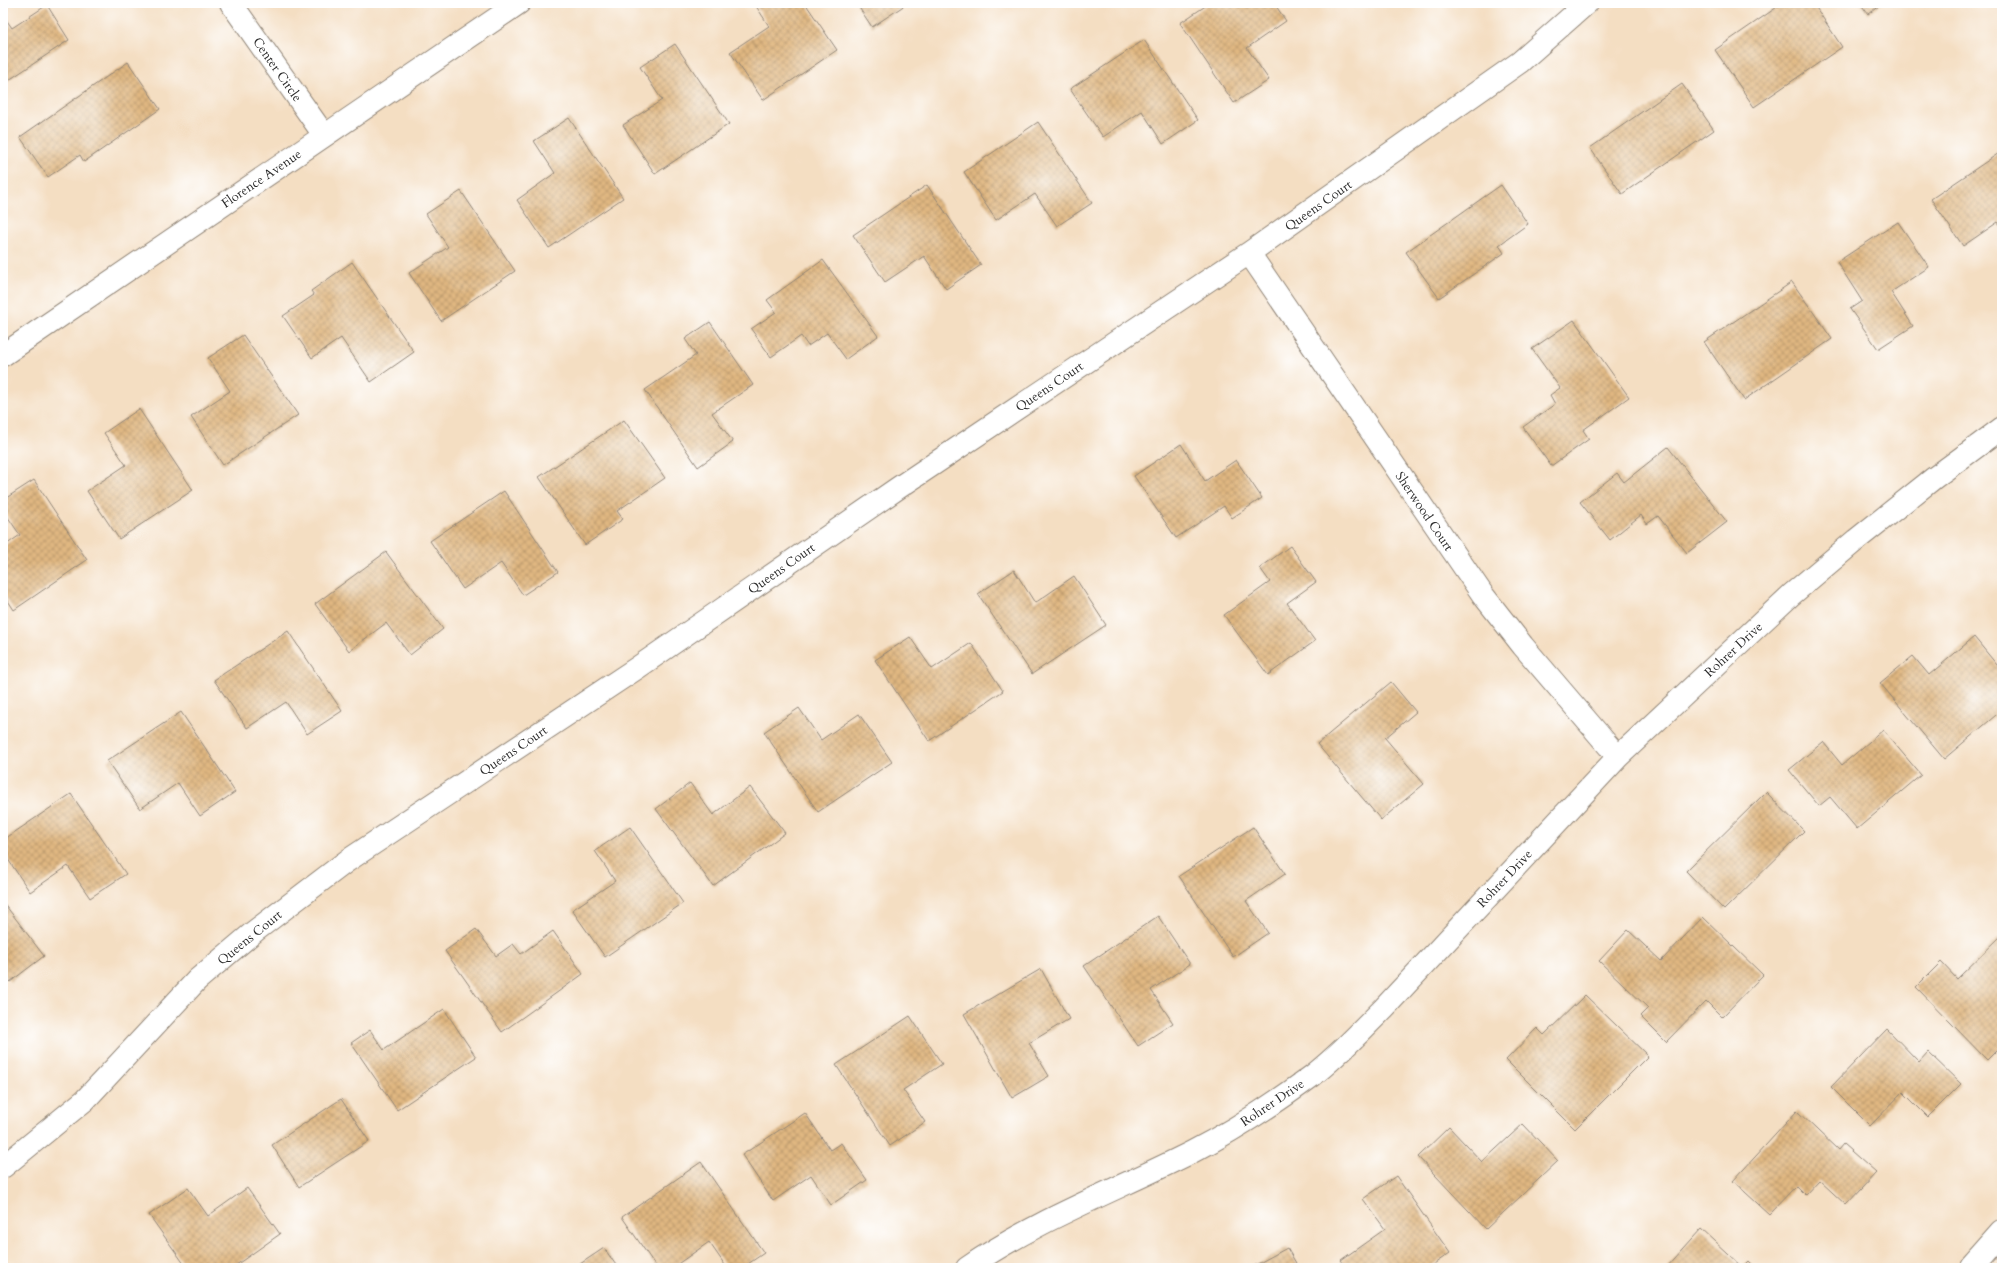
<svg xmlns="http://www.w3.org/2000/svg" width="2005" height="1271" viewBox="0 0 2005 1271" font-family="Cardo,serif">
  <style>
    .building { fill: url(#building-cross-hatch) }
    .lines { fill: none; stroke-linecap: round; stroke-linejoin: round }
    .minor-casing { stroke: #908476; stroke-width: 24 }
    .minor { stroke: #fff; stroke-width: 22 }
    .labels { text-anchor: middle; stroke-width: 3.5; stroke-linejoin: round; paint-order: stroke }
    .street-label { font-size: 13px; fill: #2b2b2b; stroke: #fff }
  </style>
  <defs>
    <pattern id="building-cross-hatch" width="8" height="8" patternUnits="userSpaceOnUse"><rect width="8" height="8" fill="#e0b781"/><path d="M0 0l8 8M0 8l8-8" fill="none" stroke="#b6956a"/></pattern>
  </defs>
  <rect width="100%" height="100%" fill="#fff"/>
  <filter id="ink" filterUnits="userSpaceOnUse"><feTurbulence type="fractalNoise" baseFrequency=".025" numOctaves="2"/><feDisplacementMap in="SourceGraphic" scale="8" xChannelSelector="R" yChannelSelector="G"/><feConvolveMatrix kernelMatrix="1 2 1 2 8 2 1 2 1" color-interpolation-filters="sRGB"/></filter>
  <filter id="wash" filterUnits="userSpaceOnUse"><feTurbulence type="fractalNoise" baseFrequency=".012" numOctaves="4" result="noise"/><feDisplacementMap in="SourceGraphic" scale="16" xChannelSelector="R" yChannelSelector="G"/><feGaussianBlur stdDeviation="0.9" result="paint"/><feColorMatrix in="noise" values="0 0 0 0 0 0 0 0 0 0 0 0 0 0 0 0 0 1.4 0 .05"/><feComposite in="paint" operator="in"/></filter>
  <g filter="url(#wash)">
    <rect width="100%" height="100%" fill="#f4dec2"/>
    <g id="blocks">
      <!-- building -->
      <path class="building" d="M754,3H805L837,50L763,100L730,52L769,26Z
        M856,3H908L872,27Z
        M1210,3H1274L1286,21L1247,48L1269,80L1234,103L1180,23Z
        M1783,3H1813L1842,47L1754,107L1715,50Z
        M1860,3H1883L1868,14Z
        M47,5L69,40L3,84V15L12,28Z
        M1144,40L1198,120L1163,144L1142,111L1103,137L1070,89Z
        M675,44L729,124L655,174L623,125L662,100L640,67Z
        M128,62L160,109L84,162L80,155L48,177L20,137Z
        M1682,84L1714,130L1622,194L1590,148Z
        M569,118L623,198L549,248L517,200L555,173L534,141Z
        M1038,122L1092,203L1057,226L1035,194L996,220L964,172Z
        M2002,151V227L1998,222L1963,246L1931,199Z
        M927,185L981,265L946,289L924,256L885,282L853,235Z
        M1501,185L1528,224L1499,245L1504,253L1439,298L1406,252Z
        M461,191L515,271L441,321L409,273L448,247L426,214Z
        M1898,222L1929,267L1891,292L1913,326L1878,349L1850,309L1862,301L1837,262Z
        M823,260L878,336L846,359L827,333L808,346L801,336L771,357L751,329L776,312L767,300Z
        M352,262L414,352L371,382L341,338L312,358L283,316L314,295L311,291Z
        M1792,282L1832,339L1744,400L1704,342Z
        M1574,320L1629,397L1583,430L1589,439L1551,466L1523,427L1555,404L1550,395L1560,388L1532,349Z
        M710,322L753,385L712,413L733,442L698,467L645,390L696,355L685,339Z
        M243,335L298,415L223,465L191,417L230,391L208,358Z
        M139,409L193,490L119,539L87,491L126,465L104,433Z
        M624,420L665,478L617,511L623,519L585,545L539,477Z
        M1181,444L1205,481L1236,460L1262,498L1232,518L1224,506L1176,538L1134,476Z
        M1668,447L1727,522L1687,553L1658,516L1647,524L1641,515L1610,540L1580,502L1617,473L1624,482Z
        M34,480L87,560L14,610L3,593V547L20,535L3,510V500Z
        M504,491L558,572L523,595L501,563L463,589L430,541Z
        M1290,546L1316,582L1287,603L1315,641L1268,675L1224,615L1270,582L1260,568Z
        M386,552L443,629L410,655L386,623L349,651L315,604Z
        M1014,570L1035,603L1074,576L1106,625L1032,674L978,594Z
        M288,631L342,711L307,734L286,702L247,728L214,680Z
        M910,637L932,669L971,643L1003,691L929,741L875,660Z
        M1974,637L2002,671V710L1944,759L1880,683L1913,656L1929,675Z
        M1391,682L1416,712L1385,738L1424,784L1381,820L1317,744Z
        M799,708L821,740L859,714L892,762L818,812L764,732Z
        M181,712L235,792L200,816L178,783L140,809L107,761Z
        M1883,730L1921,775L1857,829L1830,797L1819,806L1789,770L1823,742L1842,765Z
        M690,783L713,815L750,787L785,833L713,886L656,809Z
        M1766,792L1804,831L1724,910L1686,871Z
        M71,794L126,874L90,898L68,866L30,892L3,852V840Z
        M630,827L683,903L605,957L572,910L615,881L595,851Z
        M1253,827L1285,874L1246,901L1268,933L1233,957L1179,876Z
        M3,902L44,956L10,982L3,973Z
        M1158,916L1190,964L1151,990L1173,1023L1138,1046L1084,966Z
        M1703,917L1763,975L1722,1017L1706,1001L1666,1042L1640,1016L1648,1008L1599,961L1628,930L1661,961Z
        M476,929L496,956L513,944L521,954L553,931L583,974L502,1032L445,951Z
        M2002,935V1045L1987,1060L1916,987L1941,962L1957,979Z
        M1041,969L1069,1019L1029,1043L1049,1076L1012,1098L964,1014Z
        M1585,995L1648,1056L1575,1129L1506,1060L1537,1028L1544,1035Z
        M444,1009L476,1057L397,1110L351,1043L370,1030L384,1050Z
        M910,1016L942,1064L903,1090L925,1122L890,1146L836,1065Z
        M1887,1029L1919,1062L1928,1052L1961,1084L1928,1117L1903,1092L1870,1126L1831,1087Z
        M341,1099L369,1141L299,1187L272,1145Z
        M1797,1111L1838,1150L1843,1144L1876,1173L1846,1205L1819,1180L1805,1195L1796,1186L1769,1214L1733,1181Z
        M805,1113L830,1150L841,1143L867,1180L831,1205L811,1175L773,1201L742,1155Z
        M1523,1124L1558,1161L1486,1229L1418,1157L1449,1127L1482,1162Z
        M701,1162L764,1253L742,1268H727L709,1242L672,1268H657L622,1217Z
        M1396,1176L1450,1253L1428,1268H1347L1341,1260L1385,1229L1363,1199Z
        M188,1188L208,1216L247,1188L280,1234L232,1268H187L149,1215Z
        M1701,1229L1742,1267L1748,1261L1755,1268H1666Z
        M604,1248L618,1268H574Z
        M1287,1248L1299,1268H1250Z"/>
    </g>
  </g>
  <g filter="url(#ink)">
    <use href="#blocks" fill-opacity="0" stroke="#908476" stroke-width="1"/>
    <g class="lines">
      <defs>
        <path id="minor" d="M231,3L324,135
          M1249,253L1483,595L1523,646L1618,757
          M3,355L519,3
          M3,1167L85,1100L197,980L255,931L347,861L637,668L898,488L1249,253L1520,62L1587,3
          M967,1268C1036,1220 1117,1190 1192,1152C1233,1131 1274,1104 1312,1076C1338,1056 1361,1031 1384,1008L1618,757L1791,595L1856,540L1934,478L2002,428
          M1971,1268L2002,1233"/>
      </defs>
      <!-- minor casing -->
      <use href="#minor" class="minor-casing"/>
      <!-- minor -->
      <use href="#minor" class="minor"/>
    </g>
  </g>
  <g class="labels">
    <!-- street labels -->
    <g class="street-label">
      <text transform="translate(278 69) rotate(55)" y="5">Center Circle</text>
      <text transform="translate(261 178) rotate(-34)" y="5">Florence Avenue</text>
      <text transform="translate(1318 205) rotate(-35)" y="5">Queens Court</text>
      <text transform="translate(1049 386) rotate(-34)" y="5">Queens Court</text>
      <text transform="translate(1425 511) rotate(56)" y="5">Sherwood Court</text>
      <text transform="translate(781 568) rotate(-35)" y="5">Queens Court</text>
      <text transform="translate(1733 649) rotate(-43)" y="5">Rohrer Drive</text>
      <text transform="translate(513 750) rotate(-34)" y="5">Queens Court</text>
      <text transform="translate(1504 878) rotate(-47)" y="5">Rohrer Drive</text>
      <text transform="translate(249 937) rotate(-39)" y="5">Queens Court</text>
      <text transform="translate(1272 1102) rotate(-34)" y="5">Rohrer Drive</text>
    </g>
  </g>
  <!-- margin -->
  <rect width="2005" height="1271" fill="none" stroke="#fff" stroke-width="16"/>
</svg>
